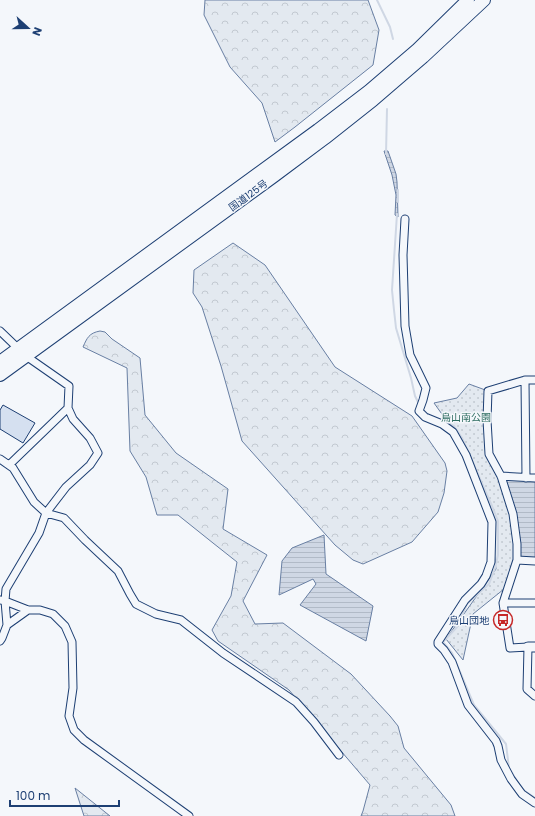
<svg xmlns="http://www.w3.org/2000/svg" width="535" height="816" viewBox="0 0 535 816" font-family="Poppins,'Noto Sans JP',sans-serif">
  <style>
    .forest { fill: url(#forest-crowns); stroke: #687fa3 }
    .park { fill: url(#park-dots); stroke: #687fa3 }
    .water { fill: url(#water-rules); stroke: #687fa3 }
    .lines { fill: none; stroke-linecap: round; stroke-linejoin: round }
    .stream { stroke: #cfd7e4; stroke-width: 2 }
    .building { fill: #d5e0f0; stroke: #1d3f73 }
    .street-casing { stroke: #1d3f73; stroke-width: 9 }
    .secondary-casing { stroke: #1d3f73; stroke-width: 11 }
    .highway-casing { stroke: #1d3f73; stroke-width: 14 }
    .street { stroke: #f4f7fb; stroke-width: 7 }
    .secondary { stroke: #f4f7fb; stroke-width: 9 }
    .highway { stroke: #f4f7fb; stroke-width: 12 }
    .labels { text-anchor: middle; stroke-width: 3; stroke-linejoin: round; paint-order: stroke }
    .street-label { font-size: 10px; fill: #1d3f73; stroke: #f4f7fb }
    .park-label { font-size: 10px; fill: #2c6c60; stroke: #f4f7fb }
    .poi-label { font-size: 10px; fill: #1d3f73; stroke: #f4f7fb; text-anchor: end }
  </style>
  <defs>
    <pattern id="forest-crowns" width="20" height="18" patternUnits="userSpaceOnUse"><rect width="20" height="18" fill="#e3e9f0"/><path d="M2 6a3 3 0 1 1 6 0M12 15a3 3 0 1 1 6 0" fill="none" stroke="#c2c9d1"/></pattern>
    <pattern id="park-dots" width="8" height="8" patternUnits="userSpaceOnUse"><rect width="8" height="8" fill="#e3e9f0"/><path d="M2 2h.1M6 6h.1" fill="none" stroke="#c2c9d1" stroke-width="1.8" stroke-linecap="round"/></pattern>
    <pattern id="water-rules" width="6" height="5" patternUnits="userSpaceOnUse"><rect width="6" height="5" fill="#cfd7e4"/><path d="M0 2.5h6" fill="none" stroke="#b1bac7"/></pattern>
  </defs>
  <rect width="100%" height="100%" fill="#f4f7fb"/>
  <!-- forest -->
  <path class="forest" d="M205,0H368L379,30L373,65L295,127L275,142L262,103L230,67L204,15Z
    M233,243L265,265L335,367L412,416L445,463L447,471L444,493L438,512L412,542L363,564L353,560L335,545L242,441L221,366L202,307L193,293L194,270Z
    M100,331L105,332L112,339L140,358L145,415L176,453L228,489L223,529L267,555L243,601L255,624L283,623L351,674L390,716L398,726L404,748L451,805L455,816H361L363,811L370,785L289,690L218,641L212,630L231,596L237,562L213,543L178,515H157L146,477L130,451L127,368L83,347C87,338 89,333 100,331Z
    M75,788L110,816H84Z"/>
  <!-- park -->
  <path class="park" d="M469,384L488,391L489,454L501,476L517,544L509,585L473,614L463,660L446,639L496,569L489,512L444,417L434,403L457,398Z"/>
  <!-- water -->
  <path class="water" d="M384,151H388L396,174L397,182L398,217L395,215L396,195L392,175Z
    M501,479L535,480V561L515,560L517,544Z
    M324,535L326,574L373,606L366,641L300,605L316,584L313,579L279,595L282,561L292,548Z"/>
  <g class="lines">
    <!-- stream -->
    <path class="stream" d="M377,0L390,27L393,39
      M386,154L387,109
      M398,190V202
      M397,214L392,290L394,310L396,328L411,378L415,396L419,404
      M443,421L454,426L462,438L492,506L498,521V555L495,568L489,584L467,604L457,627L443,642L452,653L474,705L506,744L509,768L522,789L535,798"/>
  </g>
  <!-- building -->
  <path class="building" d="M3,405L35,423L23,443L0,429V410Z"/>
  <g class="lines">
    <defs>
      <path id="street" d="M405,219L403,255L405,326L410,355L426,388L423,400L419,411L425,417L442,424L453,432L466,455L492,522L491,562L486,576L481,584L465,600L438,642V644L444,650L452,662L468,705L496,741L498,746L501,760L511,779L522,794L535,803
        M0,331L26,356L69,386L68,408L73,419L90,438L98,453L90,465L66,487L46,513L39,533L6,589L5,601L7,625L2,638L0,641
        M525,380L526,478
        M535,380H525L488,391L487,420L489,454L501,476L513,514L517,544V560L503,603L510,648L528,647L527,689L535,696
        M0,459L13,468L34,502L46,513L64,518L85,540L118,571L130,594L136,604L156,614L181,620L223,653L296,702L314,722L339,755
        M9,465L68,408
        M501,476L535,478
        M517,560L535,561
        M0,600L5,601L28,610H40L53,614L65,626L72,642L73,688L69,716L74,730L84,740L189,816
        M503,603H535
        M7,625L28,610"/>
      <path id="secondary" d="M528,647H535"/>
      <path id="highway" d="M0,362L318,130L369,91L418,49L468,0
        M0,375L274,176L325,138L373,100L423,57L484,0"/>
    </defs>
    <!-- street casing -->
    <use href="#street" class="street-casing"/>
    <!-- secondary casing -->
    <use href="#secondary" class="secondary-casing"/>
    <!-- highway casing -->
    <use href="#highway" class="highway-casing"/>
    <!-- street -->
    <use href="#street" class="street"/>
    <!-- secondary -->
    <use href="#secondary" class="secondary"/>
    <!-- highway -->
    <use href="#highway" class="highway"/>
  </g>
  <!-- icons -->
  <defs>
    <symbol id="bus-ring" viewBox="-11 -11 22 22"><circle r="9.5" fill="#f4f7fb" stroke="#c62828" stroke-width="1.5"/><path d="M-5-6H5V4H4V6H2V4H-2V6H-4V4H-5ZM-3.5-4V0h7V-4ZM-3.5 1.2v1.5H-2V1.2ZM2 1.2v1.5H3.5V1.2Z" fill="#c62828"/></symbol>
  </defs>
  <g fill-rule="evenodd">
    <use href="#bus-ring" x="492" y="609" width="22" height="22"/>
  </g>
  <g class="labels">
    <!-- street labels -->
    <g class="street-label">
      <text transform="translate(248 195) rotate(-36)" y="4">国道125号</text>
    </g>
    <!-- park labels -->
    <g class="park-label">
      <text x="466" y="421">烏山南公園</text>
    </g>
    <!-- poi labels -->
    <g class="poi-label">
      <text x="489" y="624">烏山団地</text>
    </g>
  </g>
  <!-- north arrow -->
  <g transform="translate(28 28) rotate(111)" stroke="#f4f7fb" stroke-width="3" paint-order="stroke">
  <path d="M0-3L7 15L0 10L-7 15Z" fill="#1d3f73"/>
  <text y="-6" font-size="11" font-weight="bold" text-anchor="middle" fill="#1d3f73">N</text>
  </g>
  <!-- scale -->
  <path d="M10 800v6h109v-6" fill="none" stroke="#1d3f73" stroke-width="2"/>
  <text x="16" y="800" font-size="12" fill="#1d3f73" stroke="#f4f7fb" stroke-width="3" paint-order="stroke">100 m</text>
</svg>
